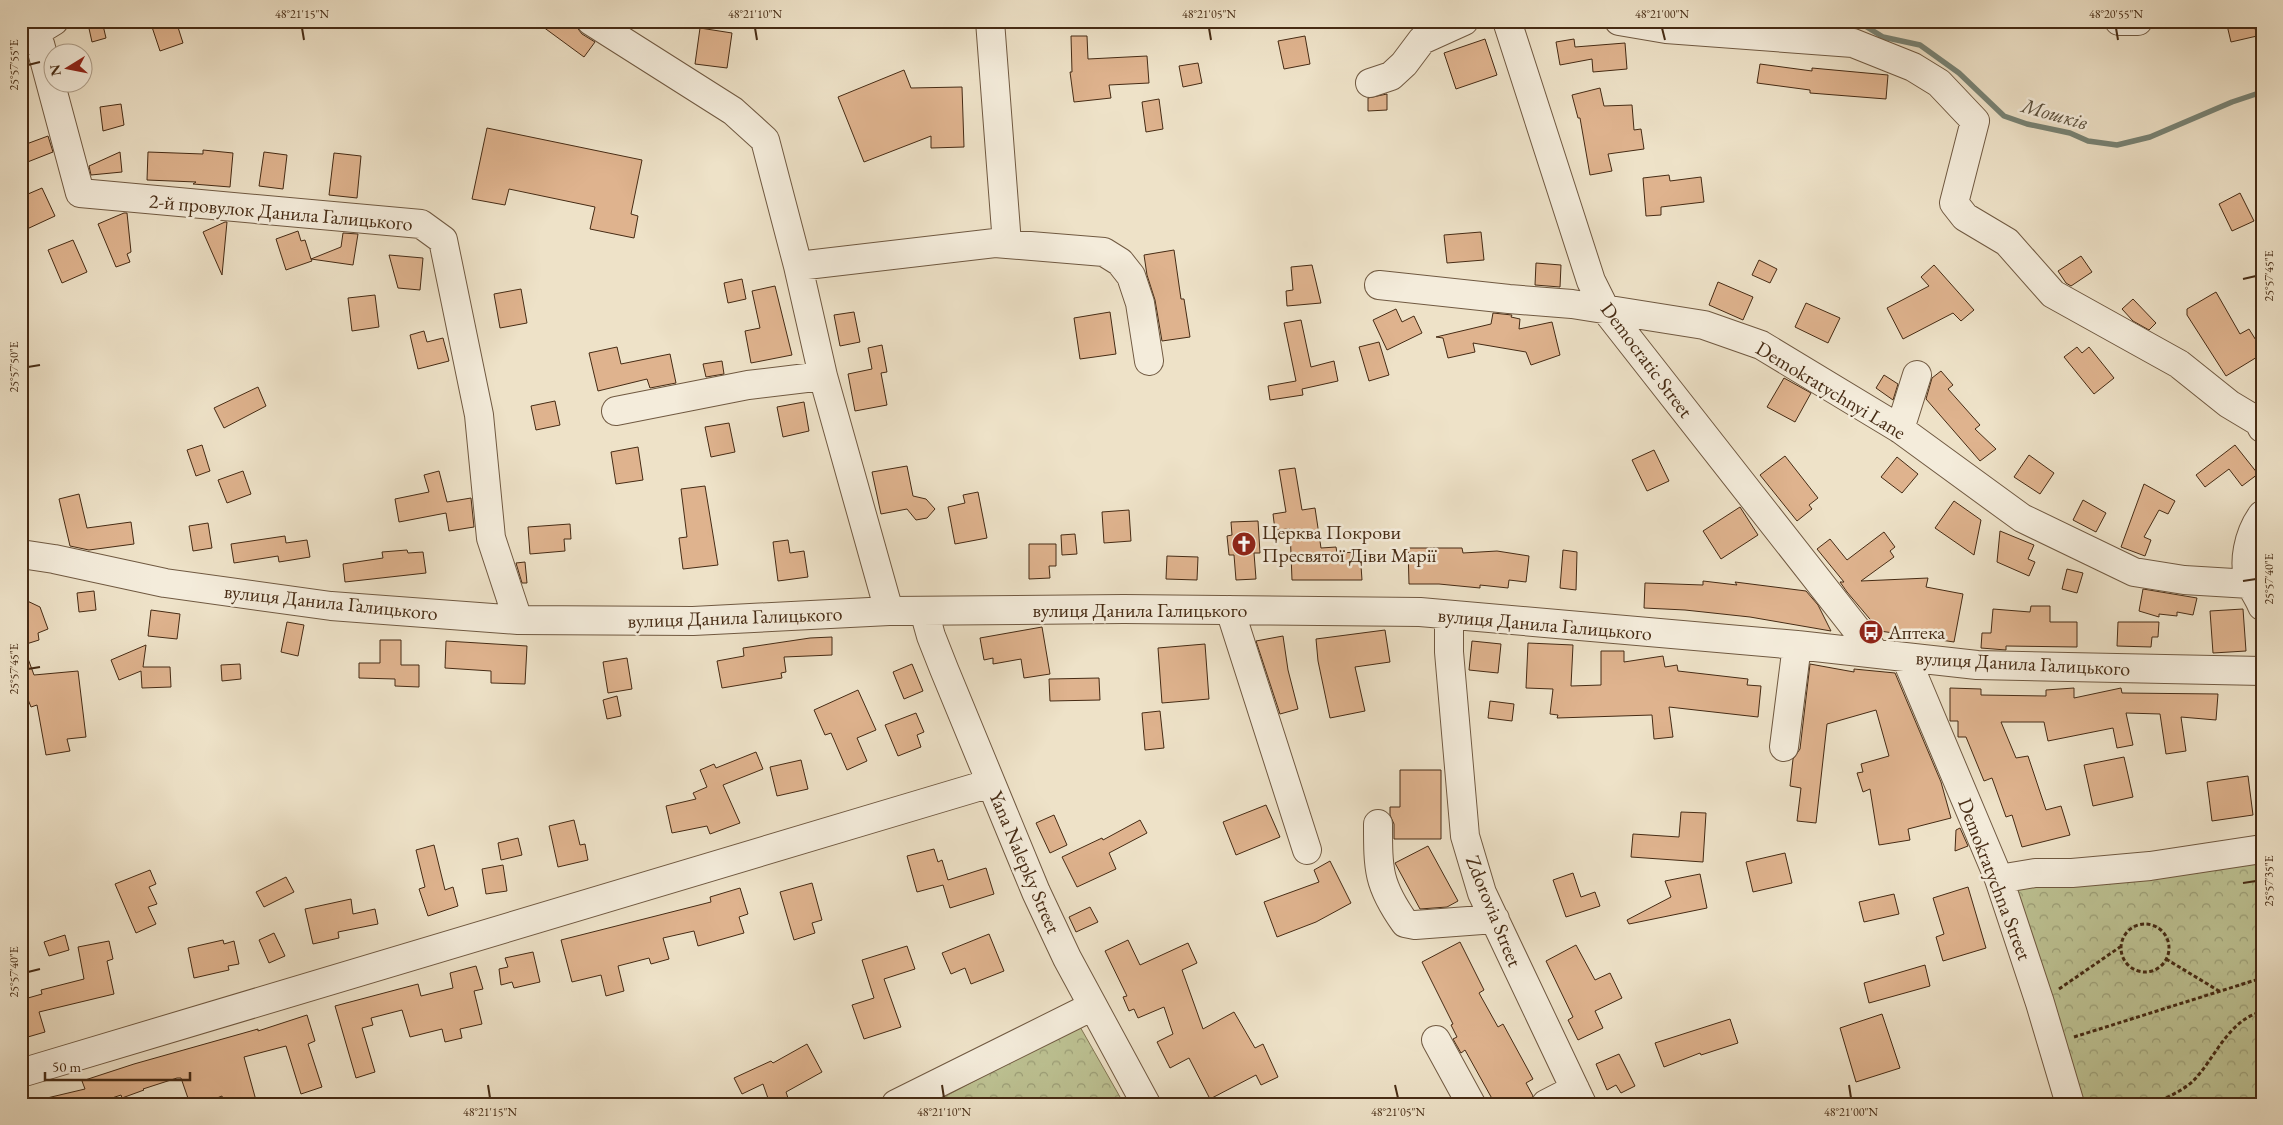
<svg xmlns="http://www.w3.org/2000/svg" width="2283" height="1125" viewBox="0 0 2283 1125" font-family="'EB Garamond',serif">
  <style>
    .park { fill: url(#park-crowns); stroke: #827654 }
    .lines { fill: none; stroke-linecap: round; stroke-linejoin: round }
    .stream { stroke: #788375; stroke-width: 5.5 }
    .building { fill: #dfb38e; stroke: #462b14 }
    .minor-casing { stroke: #705941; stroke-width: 30 }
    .path { stroke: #462b14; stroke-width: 3; stroke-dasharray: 4 2.5; stroke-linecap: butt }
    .minor { stroke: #f4ecdb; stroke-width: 28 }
    .ticks { fill: none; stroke: #462b14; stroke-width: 2 }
    .labels { text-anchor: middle; stroke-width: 5; stroke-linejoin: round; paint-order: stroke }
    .street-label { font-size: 20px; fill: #462b14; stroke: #f4ecdb }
    .poi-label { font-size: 20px; fill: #462b14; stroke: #f4ecdb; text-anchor: start }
    .water-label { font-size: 21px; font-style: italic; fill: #5b503c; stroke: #f4ecdb }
    .neatline { fill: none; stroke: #462b14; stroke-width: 2 }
    .ticks-label { font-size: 12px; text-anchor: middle; fill: #462b14 }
  </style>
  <defs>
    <pattern id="park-crowns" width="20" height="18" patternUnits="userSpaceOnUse" patternTransform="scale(1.25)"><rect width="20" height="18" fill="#bdc293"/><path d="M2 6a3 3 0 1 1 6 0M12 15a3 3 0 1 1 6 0" fill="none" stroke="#9b9e77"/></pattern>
  </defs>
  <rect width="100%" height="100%" fill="#eee2c8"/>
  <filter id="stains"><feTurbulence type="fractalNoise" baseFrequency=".004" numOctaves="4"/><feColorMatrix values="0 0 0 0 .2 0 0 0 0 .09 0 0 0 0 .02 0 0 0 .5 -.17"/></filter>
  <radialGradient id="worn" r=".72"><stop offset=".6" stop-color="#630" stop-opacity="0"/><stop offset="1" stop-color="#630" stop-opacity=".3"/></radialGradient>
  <!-- park -->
  <path class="park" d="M2262,848V1104H2077L2002,873Z
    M1079,1025L1124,1104H931Z"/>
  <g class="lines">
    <!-- stream -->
    <path class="stream" d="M1770,21L1828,26L1862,24L1883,37L1920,45L1959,73L2004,116L2027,124L2070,133L2088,141L2117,145L2150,137L2232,102L2262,92"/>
  </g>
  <!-- building -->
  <path class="building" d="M102,21L106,38L92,42L88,24Z
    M150,21H176L183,43L160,51Z
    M535,21H572L582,34L595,42L584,57Z
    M2226,21H2253L2257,36L2231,42Z
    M700,28L732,33L727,68L695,64Z
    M1071,36H1087L1088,59L1147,56L1149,83L1109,85L1111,98L1074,102L1070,72H1072Z
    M1305,36L1310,64L1284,69L1278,41Z
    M1485,39L1497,75L1456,89L1444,53Z
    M1574,39L1575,47L1625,43L1627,69L1593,72L1592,59L1560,65L1556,42Z
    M1198,63L1202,83L1183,87L1179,66Z
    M1760,64L1812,71V68L1888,75L1886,99L1810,93V90L1757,83Z
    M904,70L911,88L962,87L964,147L931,148V136L864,162L838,97Z
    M1600,88L1604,106L1632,105L1634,130L1641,129L1644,149L1608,154L1612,171L1590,175L1580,118H1578L1572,95Z
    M1387,94V110L1368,111V98Z
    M1159,99L1163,129L1146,132L1142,102Z
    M121,104L124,125L103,131L100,107Z
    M487,128L642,160L631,214L638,216L634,238L590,229L595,207L509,189L505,205L472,199Z
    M48,136L53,152L25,163L21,154V146Z
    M203,150L233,153L230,187L193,184L196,182L147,180L148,152L203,154Z
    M120,152L122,172L91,175L89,166Z
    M264,152L287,155L283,189L259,186Z
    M334,153L361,156L357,198L329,195Z
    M1669,175L1670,181L1701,177L1704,202L1661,207V215L1646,216L1643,178Z
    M42,188L55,216L27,229L21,215V197Z
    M2240,193L2254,221L2232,231L2219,204Z
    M124,213H127L131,252L127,254L130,262L116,267L98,224Z
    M225,222H227L222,275L203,232Z
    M298,231L301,241L305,240L311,259L341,247L343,233L358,234L353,265L311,259L312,261L286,270L276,239Z
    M1481,232L1484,260L1447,263L1444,235Z
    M73,240L87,272L62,283L48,250Z
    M1174,250L1181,299H1184L1190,337L1162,341L1155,300L1147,275L1144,255Z
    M389,255L423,258L420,290L398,288Z
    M2081,256L2092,272L2071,286L2066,283L2058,271Z
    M1759,260L1777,269L1770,283L1752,275Z
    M1536,263L1561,265L1560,287L1535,285Z
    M1312,265L1321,303L1287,306L1286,291L1293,290L1291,267Z
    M1934,265L1974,310L1961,321L1953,313L1903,339L1887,308L1929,286L1921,277Z
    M742,279L746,299L728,303L724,283Z
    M1718,282L1753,297L1743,320L1709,305Z
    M775,286L792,355L751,363L745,331L760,328L752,291Z
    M521,289L527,323L500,328L494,294Z
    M2216,292L2240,334L2249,329L2262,350V354L2226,376L2187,315V309Z
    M375,295L379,327L352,331L348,298Z
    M2133,299L2156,323L2149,330L2133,321L2122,309Z
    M1806,303L1840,318L1828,343L1795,327Z
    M1396,309L1402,322L1414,316L1422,333L1387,350L1373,320Z
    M854,312L860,342L840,346L834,315Z
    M1110,312L1116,354L1080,359L1074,318Z
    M1493,313L1512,315L1511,317L1520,319L1519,329L1552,322L1560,355L1531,365L1526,352L1473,343L1475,352L1448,358L1443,338L1436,337L1491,324Z
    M1301,320L1311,367L1334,361L1338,381L1302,389L1303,395L1270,400L1268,386L1296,381L1284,323Z
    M424,331L427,342L443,338L449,361L418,369L410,335Z
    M1379,342L1389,375L1369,381L1359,347Z
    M882,345L887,372L881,373L887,405L855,411L848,374L872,369L868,348Z
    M617,347L621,364L670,354L676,383L650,388L647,379L598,391L589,353Z
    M2077,347L2082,353L2089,347L2114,378L2094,394L2064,357Z
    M722,361L724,374L706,377L703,364Z
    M1941,371L1953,385L1948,389L1980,425L1975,429L1996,449L1980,461L1926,399L1932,378Z
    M1884,375L1898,384L1893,400L1876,388Z
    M1784,378L1811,393L1795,422L1767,407Z
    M258,387L266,406L224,428L214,408Z
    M555,401L560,425L536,430L531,406Z
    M804,402L809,431L783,437L777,407Z
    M729,423L735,452L711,457L705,427Z
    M202,445L210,471L196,476L187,450Z
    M2235,445L2258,474L2242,486L2229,469L2205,487L2196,475Z
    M638,447L643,480L616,484L611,452Z
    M1654,450L1669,481L1647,491L1632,460Z
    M2029,455L2054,473L2040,494L2014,477Z
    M1785,456L1818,498L1809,505L1812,509L1797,521L1760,475Z
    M1897,457L1918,474L1902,493L1881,477Z
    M907,466L913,496L926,499L935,509L927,518L916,520L907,509L881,514L872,472Z
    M1295,468L1302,510L1315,508L1321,548L1336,547L1337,553L1360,552L1362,580H1292L1290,529L1275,530L1273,514L1286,512L1279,470Z
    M243,471L251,494L227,503L218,480Z
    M439,471L447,502L471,498L474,527L449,531L446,513L399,522L395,499L429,492L424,475Z
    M2144,484L2175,501L2168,514L2159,510L2144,537L2151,540L2145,556L2121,547Z
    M705,486L718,565L683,569L679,538L687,537L681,489Z
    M978,492L987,538L955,544L948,507L965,503L963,495Z
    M79,494L87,528L131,522L134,544L89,550L70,546L59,499Z
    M2083,500L2106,513L2096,532L2073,520Z
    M1954,501L1981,520L1974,555L1935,528Z
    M1740,507L1758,535L1721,559L1703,531Z
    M1129,510L1131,541L1104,543L1102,512Z
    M1258,521L1260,553H1254L1256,579L1236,580L1234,555H1229L1227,536L1232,535L1231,522Z
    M208,523L212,548L193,551L189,526Z
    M570,524L571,539H564L565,551L530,554L528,527Z
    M2000,531L2034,545L2028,559L2035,562L2029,576L1997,562Z
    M1884,532L1895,547L1890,551L1894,557L1861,581L1928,578L1926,587L1963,594L1954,642L1880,631L1847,592L1840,582H1844L1817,549L1830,539L1847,560Z
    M1075,534L1077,554L1062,555L1061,535Z
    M285,536L286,543L307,540L310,557L279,562L278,556L234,563L231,544Z
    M788,540L790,553L804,551L808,577L778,581L773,542Z
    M1029,544H1056V566H1049L1050,578L1029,579Z
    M1408,548H1462L1463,553L1497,551L1529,556L1526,582L1509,580L1508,588L1480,585V588L1439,584H1409Z
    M407,550L408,553L423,552L426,573L345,582L343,564L383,558L382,552Z
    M1563,550L1577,552L1576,590L1560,588Z
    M1167,556L1198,557L1197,580L1166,579Z
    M525,562L527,583H522L516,563Z
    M2067,569L2083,573L2077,593L2062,589Z
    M1703,581L1737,585L1735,582L1806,591L1818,605L1831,631L1750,617L1685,610L1644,608L1645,583L1703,585Z
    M2143,589L2197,598L2193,615L2177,612V616L2159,614V617L2139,611Z
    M94,591L96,610L79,612L77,593Z
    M21,598L40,607L48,629L38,633L39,640L23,645L34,675L78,671L86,737L67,739L70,751L46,755L37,705L31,707L21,682Z
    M2031,606H2050V622H2077V647L2006,646V650L1981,648L1982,633H1991L1993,609L2030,612Z
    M2243,609L2246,651L2213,653L2210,611Z
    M151,610L180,614L177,639L148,636Z
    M287,622L304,625L298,656L281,652Z
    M2118,622H2159L2158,637H2152L2151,647L2117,646Z
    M1042,627L1050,674L1024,678L1021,659L993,664V658L984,660L980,638Z
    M1385,630L1390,662L1355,667L1365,711L1330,718L1318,661L1316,639Z
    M1283,636L1288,670L1298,709L1280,714L1256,641Z
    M832,637V655L784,657L786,672L781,673L782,678L722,688L717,661L744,656L743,648L810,638Z
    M380,640H401V665H419V687L395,686V679L359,678V663H380Z
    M446,641L527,646L525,684L491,683V671L445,668Z
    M1472,641L1501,644L1498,673L1469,670Z
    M1528,643L1573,645L1571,686L1601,685V651H1624V662L1663,656L1665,667L1677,665L1678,671L1748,679L1747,685L1761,686L1758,717L1669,707L1673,737L1654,739L1652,715L1557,718L1558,715L1550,714L1553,689L1526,688Z
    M1205,644L1209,699L1162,703L1158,648Z
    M146,645L143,667H170L171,687L142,688L141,671L119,680L111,660Z
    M627,658L632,689L608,693L603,662Z
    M240,664L241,679L222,681L221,665Z
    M912,664L923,691L904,699L893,672Z
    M1810,664L1854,672V669L1895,673L1941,782L1951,818L1908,829L1910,840L1879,845L1870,789L1863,792L1857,773L1863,772L1861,764L1889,756L1876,710L1827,724L1816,823L1797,821L1801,788L1790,786L1793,759L1800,749Z
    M1099,678L1100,700L1050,701L1049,679Z
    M1950,688L1981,689V695L2046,696V690L2074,688V698L2121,688L2122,693L2218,694L2216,720L2181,717L2186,751L2166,754L2160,714L2126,713L2133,745L2117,748L2113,728L2048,741L2044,722H2001L2016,758L2028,756L2046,810L2061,806L2070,835L2022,847L2012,815L2006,817L1992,778L1984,781L1966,737H1958V721H1950Z
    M858,690L876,730L857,738L867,761L847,770L831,733L825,735L814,710Z
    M617,696L621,716L607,719L603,700Z
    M1490,701L1514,704L1512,721L1488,718Z
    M1160,711L1164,748L1145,750L1142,713Z
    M916,713L924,732L917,735L921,747L898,756L885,725Z
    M756,752L763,769L723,785L740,823L710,834L707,826L672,833L666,806L696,799L693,793L707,787L700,770L714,764L716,768Z
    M2124,757L2133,797L2093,806L2084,765Z
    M801,760L808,789L777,796L770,767Z
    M1400,770H1441V839H1394V824L1390,815V807H1400Z
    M2248,776L2253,815L2212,821L2207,782Z
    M1266,805L1280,837L1236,855L1223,822Z
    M1681,812L1706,813L1703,862L1631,857L1633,834L1679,837Z
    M1054,815L1067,845L1050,853L1036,823Z
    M574,820L580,845L585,844L588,860L558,867L549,826Z
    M1140,820L1147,833L1109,853L1116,869L1077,887L1062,857L1102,838L1103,840Z
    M1960,828L1968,846L1955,851L1956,830Z
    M518,838L522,855L501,860L498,843Z
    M434,845L445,890L453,887L458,906L428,916L419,889L425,887L416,850Z
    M1428,846L1458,901L1447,907L1420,909L1395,863Z
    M934,849L938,862L942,860L948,880L986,868L994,894L950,908L943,885L917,892L907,856Z
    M1785,853L1792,883L1753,892L1746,862Z
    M1330,861L1351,903L1316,922L1277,937L1264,902L1319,882L1314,870Z
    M503,865L507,891L486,894L482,869Z
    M150,870L156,884L149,887L157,904L148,907L156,924L136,933L115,884Z
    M1573,873L1581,897L1595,892L1600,906L1566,917L1553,880Z
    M1700,874L1707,908L1629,924L1627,920L1671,897L1665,881Z
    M286,877L294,892L264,907L256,892Z
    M812,883L822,920L812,923L815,933L794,940L780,892Z
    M1968,887L1986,948L1943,961L1936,937L1944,934L1933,898Z
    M740,888L748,914L739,917L744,933L698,946L694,931L663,938L669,959L651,964L649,958L618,966L624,991L606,996L601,975L572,982L561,940L711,902L710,897Z
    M1894,894L1899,914L1864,922L1859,902Z
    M351,899L353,914L375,909L378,924L338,932L339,938L313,944L305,909Z
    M1090,907L1098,922L1076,932L1069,917Z
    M274,933L285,956L269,963L259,940Z
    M989,934L1004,971L971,984L965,968L951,974L942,953Z
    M65,935L69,950L49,956L44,942Z
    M223,940L224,944L234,941L239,964L228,966L229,970L194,978L188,948Z
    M1128,940L1140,965L1188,943L1197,963L1182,970L1203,1029L1234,1012L1255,1048L1263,1044L1278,1077L1261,1085L1256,1075L1210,1099L1189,1058L1170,1068L1157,1042L1173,1034L1164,1007L1138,1018L1134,1009L1129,1011L1123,997L1127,996L1105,951Z
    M109,941L113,959L107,961L114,994L39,1012L45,1032L21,1039V1000L42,994L41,990L84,979L78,947Z
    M1460,942L1484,990L1479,993L1498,1027L1503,1024L1533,1079L1526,1083L1533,1096L1530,1104H1495L1465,1050L1461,1053L1453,1039L1457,1037L1451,1025L1453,1024L1422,962Z
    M1576,945L1595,980L1610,973L1622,998L1595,1011L1603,1028L1578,1040L1568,1020L1573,1017L1546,961Z
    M907,946L915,969L884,979L901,1027L864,1039L852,1005L874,998L862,960Z
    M533,952L540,982L514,988L512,982L501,985L499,969L508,967L505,958Z
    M1925,965L1930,986L1869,1003L1864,983Z
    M476,966L483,989L474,991L482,1024L460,1029L462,1038L445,1042L442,1029L410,1037L402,1010L371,1018L373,1025L362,1028L375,1072L356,1078L335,1006L418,984L421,996L453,988L450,973Z
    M1882,1014L1900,1068L1856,1082L1840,1028Z
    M307,1015L315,1041L308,1044L322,1087L301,1094L286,1046L244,1057L257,1104H224L222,1096L202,1104H190L181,1078H177L143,1089L144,1090L122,1098L121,1095L94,1104H47V1098L85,1089L82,1081L134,1064L258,1029V1031Z
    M1730,1019L1738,1043L1701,1055L1700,1053L1664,1067L1655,1043Z
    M807,1044L822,1072L786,1092L790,1104H770L763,1084L742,1094L734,1078L771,1061L773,1063Z
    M1619,1054L1635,1086L1621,1093L1616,1085L1607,1090L1596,1064Z"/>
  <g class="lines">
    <defs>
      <path id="minor" d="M591,21L733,111L765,140L798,266L823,376L889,611
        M990,21L1007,244
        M1507,21L1591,281L1605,309L1875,653
        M1619,21L1666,29L1853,43L1913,67L1939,83L1975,121L1954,203L1965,217L2007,242L2053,294L2179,364L2229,404L2259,422L2262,428
        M2119,21H2138
        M26,38L54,21
        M21,40L26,38L40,44L80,193L421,224L443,240L479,415L491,538L518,620
        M1370,83L1391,76L1404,64L1422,40L1464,21
        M798,266L995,243L1104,252L1120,262L1131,276L1140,303L1149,361
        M1379,285L1509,299L1572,304L1704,325L1761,345L1900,429L2022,518L2134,572L2184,580L2250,584
        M616,411L748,385L823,376
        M1900,429L1917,375
        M2262,515C2249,533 2241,564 2251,585C2255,593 2259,598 2262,606
        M21,554L54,559L165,583L331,606L518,620L693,621L889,611L1124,609L1420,612L1797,645L1977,665L2262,671
        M1230,610L1307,850
        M924,611L931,636L944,669L1036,892L1067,958L1146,1104
        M1449,615V652L1465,836L1482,893L1582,1104
        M1906,658L1999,879L2040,1003L2070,1104
        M1784,747L1797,645
        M1378,824C1378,870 1378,885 1405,923L1415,925L1495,919
        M1999,879L2035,873H2072L2150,866L2262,849
        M1436,1040L1471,1104
        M21,1073L991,783
        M896,1104L1093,1006
        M1546,1104L1575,1089"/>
    </defs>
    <!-- minor casing -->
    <use href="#minor" class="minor-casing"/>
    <!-- path -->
    <path class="path" d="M2121 948a24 24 0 1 1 48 0a24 24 0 1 1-48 0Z
      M2166,959L2219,991
      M2059,989L2120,947
      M2074,1037L2262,978
      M2155,1104C2167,1097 2182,1091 2192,1082C2214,1061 2228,1019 2262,1012"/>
    <!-- minor -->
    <use href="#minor" class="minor"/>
  </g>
  <!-- ticks -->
  <path class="ticks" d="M302,28L304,40M755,28L757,40M1209,28L1211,40M1662,28L1665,40M2116,28L2118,40M28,65L40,62M2243,279L2256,276M28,367L40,365M2243,581L2256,579M28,669L40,667M2243,883L2256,881M28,972L40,969M488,1085L490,1098M942,1085L944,1098M1395,1085L1398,1098M1849,1085L1851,1098"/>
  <!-- icons -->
  <defs>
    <symbol id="church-disc" viewBox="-11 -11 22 22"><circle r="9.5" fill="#8f2418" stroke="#f4ecdb"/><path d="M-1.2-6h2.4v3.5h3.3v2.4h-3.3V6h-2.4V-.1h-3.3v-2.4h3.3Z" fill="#fff"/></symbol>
    <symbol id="bus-disc" viewBox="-11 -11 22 22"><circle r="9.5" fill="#8f2418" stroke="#f4ecdb"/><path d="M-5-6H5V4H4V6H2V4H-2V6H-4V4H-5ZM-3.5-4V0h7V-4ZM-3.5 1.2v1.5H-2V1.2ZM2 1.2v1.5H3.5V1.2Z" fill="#fff"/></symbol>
  </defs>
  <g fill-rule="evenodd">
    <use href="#church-disc" x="1230" y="530" width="28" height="28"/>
    <use href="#bus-disc" x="1857" y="618" width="28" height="28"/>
  </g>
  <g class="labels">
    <!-- street labels -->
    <g class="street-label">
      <text transform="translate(281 212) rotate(5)" y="7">2-й провулок Данила Галицького</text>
      <text transform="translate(1647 360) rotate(53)" y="7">Democratic Street</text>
      <text transform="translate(1831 390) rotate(31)" y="7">Demokratychnyi Lane</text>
      <text transform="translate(331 602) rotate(6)" y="7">вулиця Данила Галицького</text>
      <text x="1140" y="617">вулиця Данила Галицького</text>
      <text transform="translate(735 617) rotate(-2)" y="7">вулиця Данила Галицького</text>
      <text transform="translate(1545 624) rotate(5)" y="7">вулиця Данила Галицького</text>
      <text transform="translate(2023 663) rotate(3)" y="7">вулиця Данила Галицького</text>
      <text transform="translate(1025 862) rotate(67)" y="7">Yana Nalepky Street</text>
      <text transform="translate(1995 879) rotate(69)" y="7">Demokratychna Street</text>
      <text transform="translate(1494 911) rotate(68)" y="7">Zdorovia Street</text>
    </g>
    <!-- poi labels -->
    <g class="poi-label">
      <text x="1262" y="539">Церква Покрови<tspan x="1262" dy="23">Пресвятої Діви Марії</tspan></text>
      <text x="1888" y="639">Аптека</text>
    </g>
    <!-- water labels -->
    <g class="water-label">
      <text transform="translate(2055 114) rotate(16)" y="7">Мошків</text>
    </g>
  </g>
  <!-- margin -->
  <rect width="2283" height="1125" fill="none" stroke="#eee2c8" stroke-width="55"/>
  <!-- north arrow -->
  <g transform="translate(68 68) rotate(260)"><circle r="24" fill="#f4ecdb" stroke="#ae9f8b"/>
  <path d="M0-4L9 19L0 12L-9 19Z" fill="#8f2418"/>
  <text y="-8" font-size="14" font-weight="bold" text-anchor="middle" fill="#462b14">N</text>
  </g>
  <!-- scale -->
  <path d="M45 1072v8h145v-8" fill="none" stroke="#462b14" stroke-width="2.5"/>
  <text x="52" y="1072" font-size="15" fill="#462b14" stroke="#f4ecdb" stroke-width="4" paint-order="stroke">50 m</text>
  <rect x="28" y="28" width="2228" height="1070" class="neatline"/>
  <g class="ticks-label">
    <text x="302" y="18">48°21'15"N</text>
    <text x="755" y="18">48°21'10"N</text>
    <text x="1209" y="18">48°21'05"N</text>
    <text x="1662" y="18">48°21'00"N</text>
    <text x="2116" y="18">48°20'55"N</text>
    <text transform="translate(14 65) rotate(-90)" y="4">25°57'55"E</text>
    <text transform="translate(2269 276) rotate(-90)" y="4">25°57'45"E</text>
    <text transform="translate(14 367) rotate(-90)" y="4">25°57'50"E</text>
    <text transform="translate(2269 579) rotate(-90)" y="4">25°57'40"E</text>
    <text transform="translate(14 669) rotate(-90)" y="4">25°57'45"E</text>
    <text transform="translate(2269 881) rotate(-90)" y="4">25°57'35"E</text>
    <text transform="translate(14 972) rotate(-90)" y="4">25°57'40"E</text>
    <text x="490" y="1116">48°21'15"N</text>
    <text x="944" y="1116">48°21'10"N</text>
    <text x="1398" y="1116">48°21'05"N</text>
    <text x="1851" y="1116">48°21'00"N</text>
  </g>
  <rect width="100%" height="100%" filter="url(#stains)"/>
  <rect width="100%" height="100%" fill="url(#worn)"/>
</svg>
